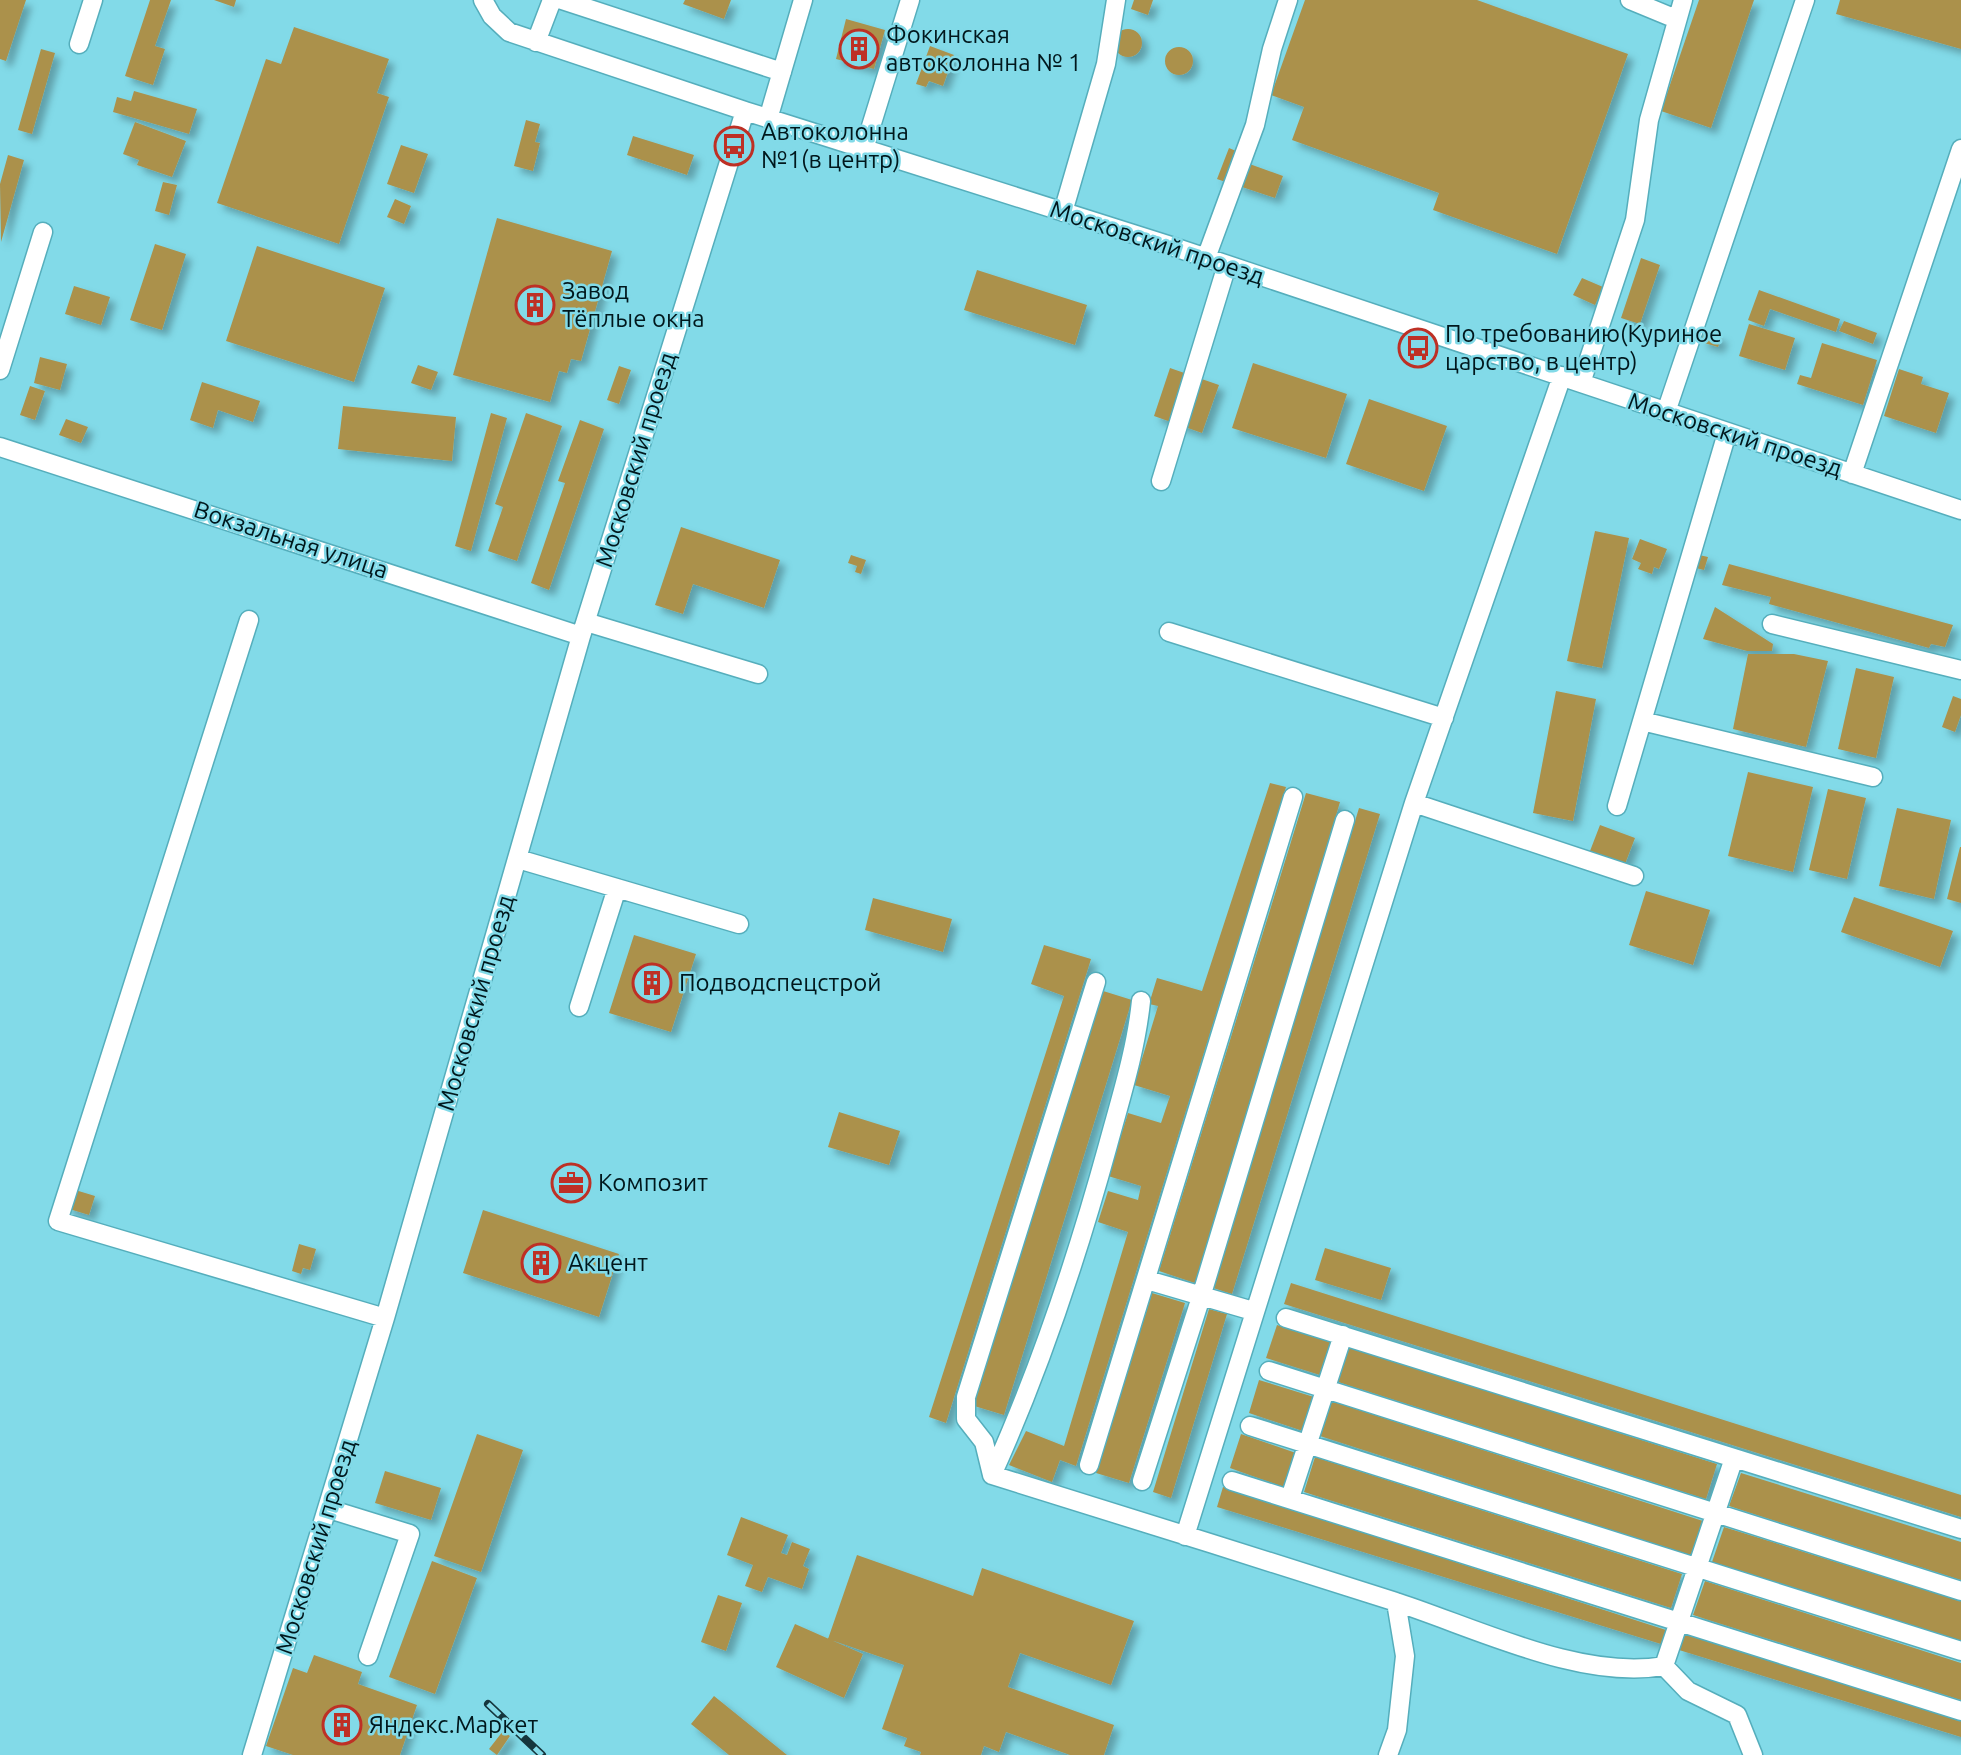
<svg xmlns="http://www.w3.org/2000/svg" width="1961" height="1755" viewBox="0 0 1961 1755" font-family="Ubuntu,sans-serif">
  <style>
    .building { fill: #ab914c; filter: url(#shadow) }
    .lines { fill: none; stroke-linecap: round; stroke-linejoin: round }
    .minor-casing { stroke: #55aebc; stroke-width: 21 }
    .minor { stroke: #fff; stroke-width: 18 }
    .rail-casing { stroke: #15363d; stroke-width: 8 }
    .rail { stroke: #82dae8; stroke-width: 5; stroke-dasharray: 16; stroke-linecap: butt }
    .labels { text-anchor: middle; stroke-width: 5; stroke-linejoin: round; paint-order: stroke }
    .poi-label { font-size: 24px; fill: #00171c; stroke: #82dae8; text-anchor: start }
    .street-label { font-size: 24px; fill: #00171c; stroke: #82dae8 }
  </style>
  <defs>
    <filter id="shadow"><feDropShadow dx="6" dy="6" stdDeviation="3.5" flood-color="#0004"/></filter>
  </defs>
  <rect width="100%" height="100%" fill="#82dae8"/>
  <!-- building -->
  <path class="building" d="M0,0H26L6,61L0,59Z
    M150,0H171L155,46L165,49L153,85L125,76Z
    M214,0H236L234,7Z
    M685,0H731L724,19L683,4Z
    M1134,0H1153L1148,15L1131,9Z
    M1305,0H1477L1628,54L1557,254L1433,210L1439,193L1292,140L1304,107L1271,95Z
    M1699,0H1754L1711,128L1661,111Z
    M1840,0H1961V49L1836,14Z
    M846,19L885,30L874,69L836,59Z
    M294,27L389,59L377,93L389,97L339,244L217,203L266,59L281,64Z
    M1114 43a14 14 0 1 1 28 0a14 14 0 1 1-28 0Z
    M930,46L954,55L943,86L929,81L926,87L916,84Z
    M1165 61a14 14 0 1 1 28 0a14 14 0 1 1-28 0Z
    M41,49L55,53L32,134L18,130Z
    M134,91L197,109L189,134L113,112L117,97L131,101Z
    M526,120L540,124L535,142L540,143L533,171L514,166Z
    M135,122L186,141L172,177L137,165L139,160L123,154Z
    M633,136L694,155L687,175L627,155Z
    M401,145L428,154L414,193L387,184Z
    M1229,148L1243,154L1231,184L1217,179Z
    M8,155L24,160L1,242L0,184Z
    M1244,162L1283,176L1275,198L1236,185Z
    M163,182L177,185L169,215L155,211Z
    M395,199L411,206L404,224L387,217Z
    M497,218L612,251L581,361L571,359L567,373L559,371L550,402L453,375Z
    M155,244L186,254L162,330L130,320Z
    M257,246L385,288L354,382L226,341Z
    M1641,258L1660,265L1640,324L1621,318Z
    M977,270L1087,305L1075,345L964,310Z
    M1582,278L1603,287L1595,305L1573,295Z
    M74,286L110,297L101,325L65,314Z
    M1759,290L1840,319L1836,332L1770,309L1764,326L1748,320Z
    M1844,321L1877,333L1873,344L1839,331Z
    M1749,324L1795,338L1785,370L1739,356Z
    M1704,331L1722,337L1718,347L1701,342Z
    M1822,343L1877,360L1863,405L1797,384L1800,375L1811,378Z
    M40,357L67,364L60,390L34,383Z
    M1253,363L1347,394L1326,458L1232,428Z
    M418,365L438,372L431,390L411,383Z
    M619,366L631,370L619,404L607,400Z
    M1170,368L1219,385L1202,433L1154,416Z
    M1899,369L1923,377L1921,384L1949,393L1936,433L1884,416Z
    M202,382L260,401L253,422L218,410L213,428L190,420Z
    M30,386L45,391L35,420L20,415Z
    M1369,399L1447,426L1424,491L1346,464Z
    M343,406L456,417L452,461L338,449Z
    M491,413L507,418L471,551L455,546Z
    M526,413L562,426L517,561L488,551L503,507L495,504Z
    M66,419L88,427L81,443L59,435Z
    M580,420L604,429L549,590L531,583L565,483L558,481Z
    M681,527L780,560L764,608L693,584L683,614L655,605Z
    M1595,531L1629,538L1602,668L1567,661Z
    M1640,539L1667,549L1659,569L1654,567L1652,574L1638,569L1641,563L1632,559Z
    M1695,554L1708,557L1704,570L1692,567Z
    M851,555L866,560L861,574L855,572L857,566L848,563Z
    M1729,564L1953,625L1945,647L1931,644L1929,648L1769,604L1771,597L1722,585Z
    M1715,607L1773,644L1772,651H1747L1703,639Z
    M1748,654H1794L1828,661L1806,747L1733,729Z
    M1856,668L1894,677L1876,758L1838,749Z
    M1556,691L1596,699L1573,821L1533,813Z
    M1953,696L1961,699V715L1955,732L1942,727Z
    M1748,772L1813,787L1793,872L1728,856Z
    M1270,783L1286,787L1076,1466L1060,1460L1052,1482L1009,1465L1026,1431L1064,1446L1128,1232L1098,1222L1108,1191L1138,1200L1141,1186L1108,1176L1128,1113L1161,1123L1170,1096L1134,1085L1158,1006L1149,1004L1157,978L1202,991Z
    M1828,789L1866,798L1847,879L1809,870Z
    M1306,793L1340,802L1195,1283L1159,1271Z
    M1359,808L1380,814L1232,1294L1213,1288Z
    M1897,808L1951,820L1934,899L1879,886Z
    M1600,825L1635,838L1625,864L1590,851Z
    M1960,847H1961V903L1947,899Z
    M1646,891L1710,910L1693,965L1629,945Z
    M1854,897L1953,931L1940,967L1841,932Z
    M873,898L952,919L943,952L865,930Z
    M634,935L696,954L671,1032L609,1013Z
    M1044,945L1091,959L946,1423L929,1417L1064,996L1031,984Z
    M1100,990L1132,1000L1004,1415L971,1405Z
    M839,1112L900,1131L889,1165L828,1147Z
    M72,1189L95,1196L89,1215L66,1208Z
    M483,1210L619,1254L599,1317L463,1273Z
    M299,1244L316,1249L310,1270L303,1268L301,1274L292,1271Z
    M1325,1248L1391,1268L1381,1300L1315,1280Z
    M1291,1283L1961,1495V1517L1284,1304Z
    M1152,1293L1185,1303L1129,1483L1096,1473Z
    M1209,1309L1227,1314L1171,1498L1153,1492Z
    M1277,1325L1331,1342L1320,1375L1266,1358Z
    M1345,1346L1717,1464L1706,1499L1335,1381Z
    M1259,1380L1314,1397L1303,1431L1249,1413Z
    M1328,1400L1703,1521L1691,1556L1317,1435Z
    M477,1434L523,1450L481,1572L434,1556Z
    M1241,1434L1296,1453L1284,1487L1230,1468Z
    M1315,1457L1682,1574L1671,1608L1304,1492Z
    M385,1471L441,1488L431,1520L375,1503Z
    M1741,1473L1961,1542V1580L1729,1506Z
    M1223,1487L1666,1630L1661,1644L1217,1507Z
    M741,1517L788,1535L781,1553L787,1555L792,1542L810,1549L803,1566L809,1569L802,1589L768,1577L762,1592L745,1586L753,1565L727,1555Z
    M1724,1527L1961,1601V1641L1712,1562Z
    M857,1555L973,1596L982,1568L1134,1621L1111,1685L1020,1653L1008,1687L1114,1725L1104,1755H1070L1006,1732L999,1752L984,1746L981,1755H920L921,1752L904,1746L907,1738L882,1729L904,1665L828,1639Z
    M432,1561L477,1578L435,1694L389,1677Z
    M1705,1581L1961,1663V1700L1693,1615Z
    M718,1595L742,1603L726,1651L701,1642Z
    M795,1624L863,1654L844,1698L776,1667Z
    M1684,1632L1961,1720V1737L1679,1650Z
    M314,1655L362,1672L358,1684L417,1705L400,1755H293L266,1746L293,1668L307,1673Z
    M714,1696L787,1755H729L691,1724Z
    M503,1731L510,1736L497,1755L489,1749Z"/>
  <g class="lines">
    <defs>
      <path id="minor" d="M483,0L492,16L509,32L745,111
        M562,0L782,72
        M1630,0L1676,19
        M536,42L552,0
        M79,44L93,0
        M768,119L803,0
        M864,149L910,0
        M1063,212L1106,64L1116,0
        M1206,258L1255,125L1272,49L1288,0
        M0,370L43,232
        M1581,383L1635,220L1649,120L1683,0
        M1666,412L1805,0
        M0,447L581,636
        M1852,474L1961,149
        M1161,481L1227,265
        M249,620L58,1221L385,1318
        M586,622L758,674
        M1772,624L1961,670
        M1169,632L1444,718
        M1642,721L1873,777
        M1414,803L1634,876
        M1617,806L1727,433
        M518,859L739,924
        M1096,982L966,1397V1419L984,1442L992,1475C1125,1517 1260,1558 1393,1601C1474,1627 1581,1681 1664,1666L1688,1691L1737,1715L1753,1755
        M579,1007L617,888
        M1147,1280L1253,1311
        M1286,1318L1961,1529
        M1269,1371L1961,1591
        M1250,1426L1961,1651
        M1089,1465L1293,797
        M992,1475C1040,1369 1077,1258 1108,1145C1121,1097 1136,1050 1141,1001
        M1142,1481L1201,1297L1345,820
        M1232,1481L1961,1711
        M1290,1498L1343,1335
        M329,1509L410,1534L368,1656
        M1185,1536L1414,803L1562,376
        M1664,1666L1734,1458
        M252,1755L385,1318L581,636L745,111L1168,245L1961,510
        M1388,1755L1397,1730L1405,1656L1396,1602"/>
    </defs>
    <!-- minor casing -->
    <use href="#minor" class="minor-casing"/>
    <!-- minor -->
    <use href="#minor" class="minor"/>
    <defs>
      <path id="rail" d="M488,1704L542,1755"/>
    </defs>
    <!-- rail casing -->
    <use href="#rail" class="rail-casing"/>
    <!-- rail -->
    <use href="#rail" class="rail"/>
  </g>
  <!-- icons -->
  <defs>
    <symbol id="building-ring" viewBox="-11 -11 22 22"><circle r="9.5" fill="#82dae8" stroke="#be3025" stroke-width="1.5"/><path d="M-4-6H4V6H1V3H-1V6H-4ZM-2.5-4.3h1.7v1.8h-1.7ZM.8-4.3h1.7v1.8H.8ZM-2.5-1h1.7V.8h-1.7ZM.8-1h1.7V.8H.8Z" fill="#be3025"/></symbol>
    <symbol id="bus-ring" viewBox="-11 -11 22 22"><circle r="9.5" fill="#82dae8" stroke="#be3025" stroke-width="1.5"/><path d="M-5-6H5V4H4V6H2V4H-2V6H-4V4H-5ZM-3.5-4V0h7V-4ZM-3.5 1.2v1.5H-2V1.2ZM2 1.2v1.5H3.5V1.2Z" fill="#be3025"/></symbol>
    <symbol id="office-ring" viewBox="-11 -11 22 22"><circle r="9.5" fill="#82dae8" stroke="#be3025" stroke-width="1.5"/><path d="M-6-3h4V-5.5h4V-3h4V5H-6ZM-1-4.5V-3h2v-1.5ZM-6 0V1H6V0Z" fill="#be3025"/></symbol>
  </defs>
  <g fill-rule="evenodd">
    <use href="#building-ring" x="837" y="27" width="44" height="44"/>
    <use href="#bus-ring" x="712" y="124" width="44" height="44"/>
    <use href="#building-ring" x="513" y="283" width="44" height="44"/>
    <use href="#bus-ring" x="1396" y="326" width="44" height="44"/>
    <use href="#building-ring" x="630" y="961" width="44" height="44"/>
    <use href="#office-ring" x="549" y="1161" width="44" height="44"/>
    <use href="#building-ring" x="519" y="1241" width="44" height="44"/>
    <use href="#building-ring" x="320" y="1703" width="44" height="44"/>
  </g>
  <g class="labels">
    <!-- poi labels -->
    <g class="poi-label">
      <text x="886" y="43">Фокинская<tspan x="886" dy="28">автоколонна № 1</tspan></text>
      <text x="761" y="140">Автоколонна<tspan x="761" dy="28">№1(в центр)</tspan></text>
      <text x="562" y="299">Завод<tspan x="562" dy="28">Тёплые окна</tspan></text>
      <text x="1445" y="342">По требованию(Куриное<tspan x="1445" dy="28">царство, в центр)</tspan></text>
      <text x="679" y="991">Подводспецстрой</text>
      <text x="598" y="1191">Композит</text>
      <text x="568" y="1271">Акцент</text>
      <text x="369" y="1733">Яндекс.Маркет</text>
    </g>
    <!-- street labels -->
    <g class="street-label">
      <text transform="translate(1157 243) rotate(18)" y="8">Московский проезд</text>
      <text transform="translate(1735 435) rotate(18)" y="8">Московский проезд</text>
      <text transform="translate(636 460) rotate(-73)" y="8">Московский проезд</text>
      <text transform="translate(291 540) rotate(18)" y="8">Вокзальная улица</text>
      <text transform="translate(476 1003) rotate(-74)" y="8">Московский проезд</text>
      <text transform="translate(316 1547) rotate(-73)" y="8">Московский проезд</text>
    </g>
  </g>
</svg>
